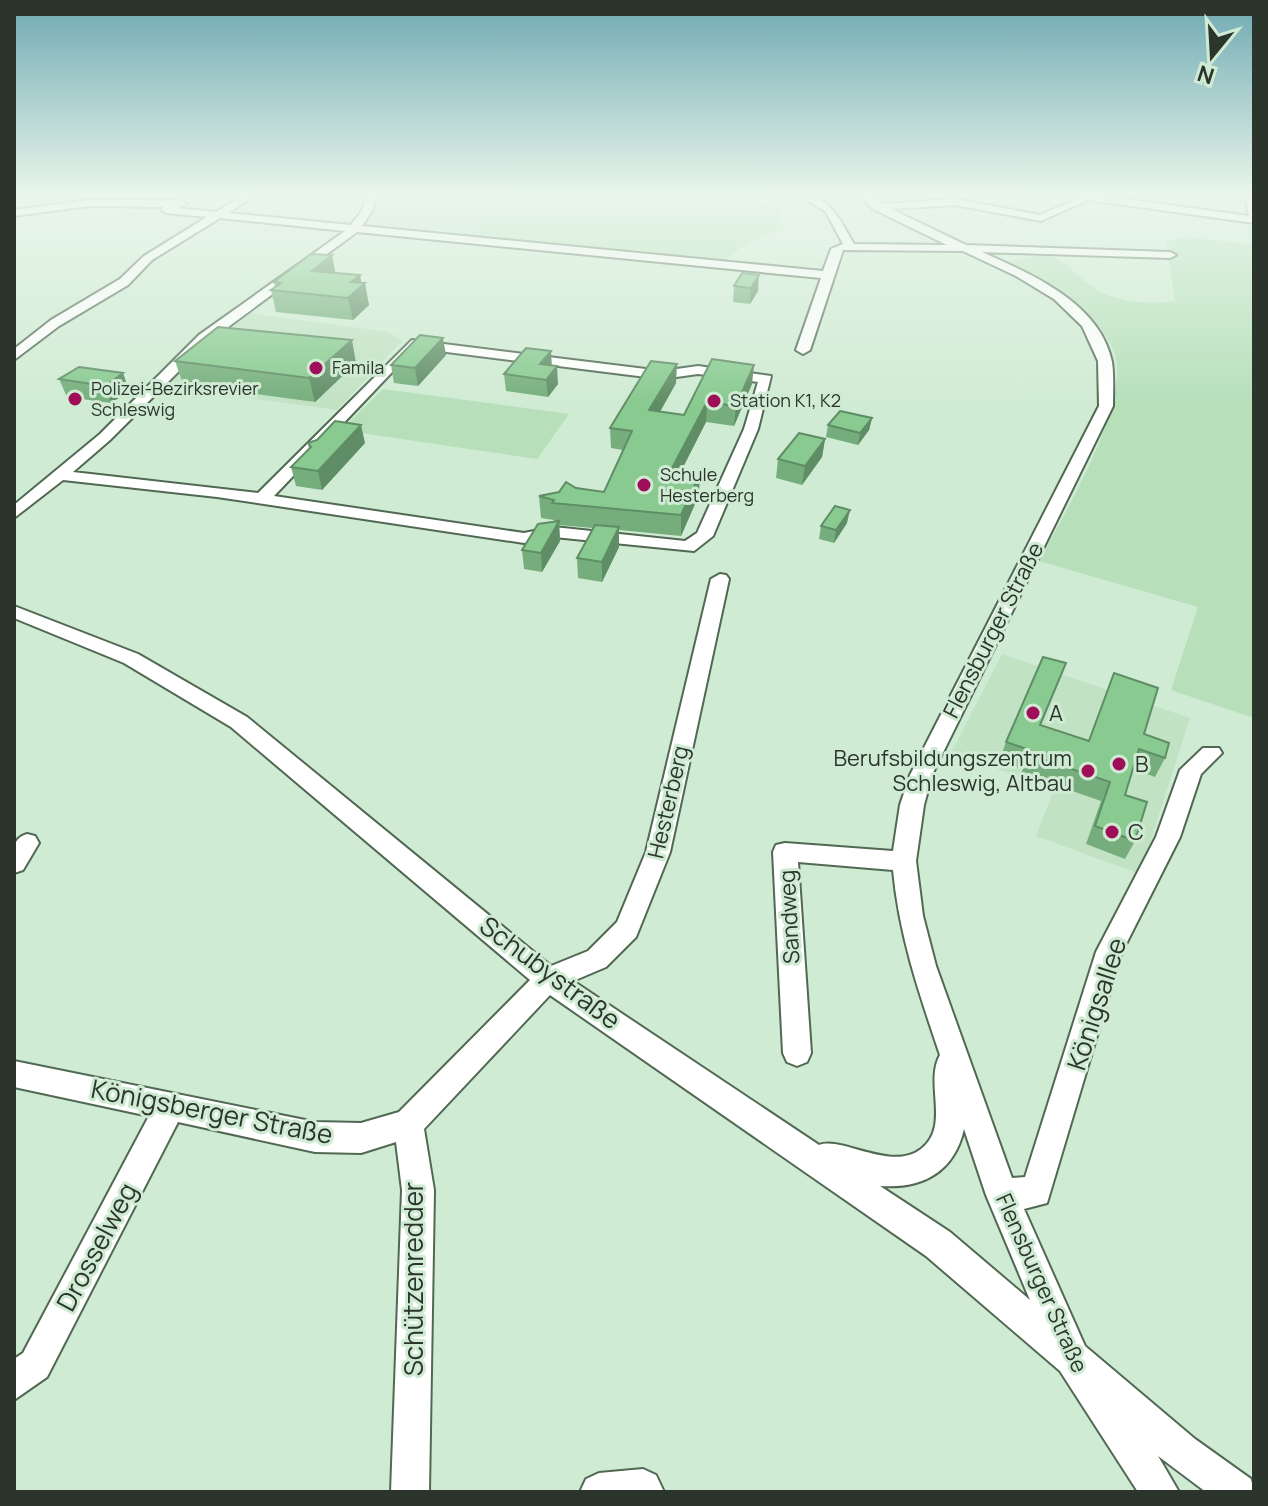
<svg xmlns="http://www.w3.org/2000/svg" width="1268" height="1506" viewBox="0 0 1268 1506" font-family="Manrope,sans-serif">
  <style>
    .built { fill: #c2e2c4 }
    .green { fill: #b6dfba }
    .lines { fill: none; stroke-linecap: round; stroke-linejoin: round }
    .minor-casing { stroke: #516853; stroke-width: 4 }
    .minor { fill: #fff; fill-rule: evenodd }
    .wall { fill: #75ae7c }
    .shaded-wall { fill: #5f8d65 }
    .building { fill: #88ca90; stroke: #5f8d65; stroke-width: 2 }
    .poi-dot { fill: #9f0f59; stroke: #d0ebd3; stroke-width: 3 }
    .labels { text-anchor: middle; stroke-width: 6; stroke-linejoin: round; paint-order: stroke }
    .far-poi-label { font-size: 18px; fill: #2b352c; stroke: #d0ebd3; text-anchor: start }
    .street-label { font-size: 22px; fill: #2b352c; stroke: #d0ebd3 }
    .poi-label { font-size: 22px; fill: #2b352c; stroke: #d0ebd3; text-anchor: start }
    .near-street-label { font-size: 26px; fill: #2b352c; stroke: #d0ebd3 }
  </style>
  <rect width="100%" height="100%" fill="#d0ebd3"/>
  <!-- built -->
  <path class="built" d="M380,194H518L486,217L470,236L360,228L377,207Z
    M247,313L389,332L402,341L337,410L166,387L210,343Z
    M1002,654L1190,718L1140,874L1036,836L1054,789L951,753Z"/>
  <!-- green -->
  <path class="green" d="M518,194H745L779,210L782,225C763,240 741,244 725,261L470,236L486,217Z
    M1176,194H1254V718L1171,690L1198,607L1039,561C1063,516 1137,395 1112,347C1092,307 1046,283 1010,261C1021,260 1036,254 1048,256C1063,258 1073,271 1084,281C1112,303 1141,304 1175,301L1166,241L1186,237L1250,244L1244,202Z
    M383,389L569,414L537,459L341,430Z"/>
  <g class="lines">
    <defs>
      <path id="minor" d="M245,194H257L228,213L351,225L362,211L367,194H377L372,211L362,226L823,271L831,249L843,244L826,212L797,194C830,194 839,219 854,244L947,245L873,209L857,194H869L883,204L955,199L1040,215L1089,194L1249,216L1245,194H1254V223L1088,200L1041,221L955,205L891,209L966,245L1170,252L1176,255L1170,258L982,252C1031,274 1100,303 1112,362C1114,376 1113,392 1113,406L932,775L924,805L916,861L923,916L936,966L1012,1178L1025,1177L1096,952L1156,837L1180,770L1203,748H1219L1222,753L1201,774L1180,837L1122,952L1047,1203L1024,1209L1085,1346L1195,1439L1251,1479L1254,1492H1206L1158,1456L1179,1492H1138L1060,1371L926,1256L550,995L424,1129L434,1190L429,1492H391L402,1190L396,1142L361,1153L315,1152L178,1122L47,1377L14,1400V1359L23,1353L149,1116L14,1087V1061L315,1122L361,1123L399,1112L530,980L231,727L124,663L14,618V606L138,654L247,717L551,966L588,951L617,922L646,852L711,579L720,574L726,575L729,579L670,852L636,937L606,967L573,981L819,1145C842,1136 891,1172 921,1149C951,1126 924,1083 940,1055C919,993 899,935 893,870L798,862L811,1053L807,1062L797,1066L787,1062L783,1053L773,852L776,845L785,843L893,851L900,805L910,775L1099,406L1098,361L1082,326L1054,299L1016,276L963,251L843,250L810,350L803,354L796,350L821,278L357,232L209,341L110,440L73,472L258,493L412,340L662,371L698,366L771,376L758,429L713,536L694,551L554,537L524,543L217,497L63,480L14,518V505L100,434L199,335L345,231L220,218L152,260L128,285L59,326L14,360V349L51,320L120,279L144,256L207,217L166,213L161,210L164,207L88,206L14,216V210L88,200H178L187,204L177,208L216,212ZM415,348L662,379L698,374L758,382L744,429L697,533L685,541L554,527L524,533L274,496ZM964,1129L986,1195L1030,1300L950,1232L880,1186C923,1189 954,1172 964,1129Z
        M27,834L35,836L39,843L23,870L14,873C14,857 9,839 27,834Z
        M643,1469L656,1475L664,1492H580L586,1479L599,1473Z"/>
    </defs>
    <!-- minor casing -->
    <use href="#minor" class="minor-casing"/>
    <!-- minor -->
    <use href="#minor" class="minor"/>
  </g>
  <!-- wall -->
  <path class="wall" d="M335,273L361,283L369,305L353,320L276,312L271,290L275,287L274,282Z
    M742,273L758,291L750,304L733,302L734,286Z
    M446,355L418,386L394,383L391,365Z
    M712,359L752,384L734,426L706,422L681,471L699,495L681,536L619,530V547L602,582L578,578L577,558L593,528L559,525L560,541L542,572L524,569L522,550L554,522V520L541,518L539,496L576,488L604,492L623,450L611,448L610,428L676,383L660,412L684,415Z
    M175,361L356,363L315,402L183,384Z
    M552,366L558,384L548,397L506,391L504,374Z
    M123,373L129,391L111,403L67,397L59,379Z
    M872,418L869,430L858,445L826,437L828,425Z
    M825,439L822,457L802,485L776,478L778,459Z
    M308,443H365L322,490L296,486L291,467L309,449Z
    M847,523L834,543L819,539L821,526Z
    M1114,673L1144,734L1165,758L1155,777L1133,769L1125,795L1135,841L1125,859L1086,844L1101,801L1021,773L1023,769L999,761L1006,742L1041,725L1088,741Z"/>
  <!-- shaded-wall -->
  <path class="shaded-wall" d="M332,255L336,276L312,271Z
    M360,275L362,286L365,283L369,305L353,320L348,298L351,282Z
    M759,275L758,291L750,304L751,288Z
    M443,338L446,355L418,386L415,368Z
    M352,340L356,363L315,402L309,378Z
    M551,351L552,368L540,364Z
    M677,364L676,383L649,431V410Z
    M754,365L752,384L734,426L736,406Z
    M557,366L558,384L548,397L546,380Z
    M123,373L129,391L111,403L105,386Z
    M707,402L706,422L671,491V470Z
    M872,418L869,430L858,445L860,433Z
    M361,425L365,443L322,490L318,471Z
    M825,439L822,457L802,485L805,466Z
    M700,474L699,495L681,536V515Z
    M850,510L847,523L834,543L836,530Z
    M559,521L560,541L542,572L541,553Z
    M619,527V547L602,582V562Z"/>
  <!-- building -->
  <path class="building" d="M311,254L332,255L312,271L360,275L351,282L365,283L348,298L271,290L281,283L274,282Z
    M742,273L759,275L751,288L734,286Z
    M218,327L352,340L309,378L175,361Z
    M420,335L443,338L415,368L391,365Z
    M526,348L551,351L540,364L557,366L546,380L504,374Z
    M712,359L754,365L736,406L707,402L671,470L700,474L681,515L552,503L554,500L539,496L559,492L566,482L576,488L604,492L632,431L610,428L651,361L677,364L649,410L684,415Z
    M79,367L123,373L105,386L59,379Z
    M840,411L872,418L860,433L828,425Z
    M335,421L361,425L318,471L291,467L311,447L308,443L317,440Z
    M799,433L825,439L805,466L778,459Z
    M835,506L850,510L836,530L821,526Z
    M559,521L541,553L522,550L538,524Z
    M595,525L619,527L602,562L577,558Z
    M1043,657L1066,663L1040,725L1089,741L1114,673L1158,688L1144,734L1169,743L1165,758L1139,749L1125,795L1147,802L1135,841L1095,826L1110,782L1028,754L1030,750L1006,742Z"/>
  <!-- sky -->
  <linearGradient id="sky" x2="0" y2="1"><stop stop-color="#6ea9b2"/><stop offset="0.48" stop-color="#eaf6eb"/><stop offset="1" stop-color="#eaf6eb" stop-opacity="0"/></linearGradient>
  <rect width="1268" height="405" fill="url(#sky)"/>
  <!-- markers -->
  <g class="poi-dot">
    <circle cx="316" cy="368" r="8"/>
    <circle cx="75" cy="399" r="8"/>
    <circle cx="714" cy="401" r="8"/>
    <circle cx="644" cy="485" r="8"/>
    <circle cx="1033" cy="713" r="8"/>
    <circle cx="1119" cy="764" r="8"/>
    <circle cx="1088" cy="771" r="8"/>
    <circle cx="1112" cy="832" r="8"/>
  </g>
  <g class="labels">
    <!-- far-poi labels -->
    <g class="far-poi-label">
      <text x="332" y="374">Famila</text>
      <text x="91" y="395">Polizei-Bezirksrevier<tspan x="91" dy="21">Schleswig</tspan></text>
      <text x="730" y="407">Station K1, K2</text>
      <text x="660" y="481">Schule<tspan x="660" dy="21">Hesterberg</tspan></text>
    </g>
    <!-- street labels -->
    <g class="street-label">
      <text transform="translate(993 630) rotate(-63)" y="8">Flensburger Straße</text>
      <text transform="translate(668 802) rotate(-77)" y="8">Hesterberg</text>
      <text transform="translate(789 917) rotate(-93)" y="8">Sandweg</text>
      <text transform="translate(1042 1283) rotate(66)" y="8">Flensburger Straße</text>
    </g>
    <!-- poi labels -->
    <g class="poi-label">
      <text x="1049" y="721">A</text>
      <text x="1072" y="766" text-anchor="end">Berufsbildungszentrum<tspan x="1072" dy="25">Schleswig, Altbau</tspan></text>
      <text x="1135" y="772">B</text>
      <text x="1128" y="840">C</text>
    </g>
    <!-- near-street labels -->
    <g class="near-street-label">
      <text transform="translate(550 973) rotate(37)" y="9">Schubystraße</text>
      <text transform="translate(1097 1004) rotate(-72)" y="9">Königsallee</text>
      <text transform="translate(212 1112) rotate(11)" y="9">Königsberger Straße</text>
      <text transform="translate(97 1247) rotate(-62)" y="9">Drosselweg</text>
      <text transform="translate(414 1279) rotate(-90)" y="9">Schützenredder</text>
    </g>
  </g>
  <!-- border -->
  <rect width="1268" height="1506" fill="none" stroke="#2b352c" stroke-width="32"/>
  <!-- north arrow -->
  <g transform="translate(1212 56) rotate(198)" stroke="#d0ebd3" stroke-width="6" paint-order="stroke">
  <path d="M0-6L14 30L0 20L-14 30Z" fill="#2b352c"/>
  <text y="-12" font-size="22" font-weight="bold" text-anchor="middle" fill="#2b352c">N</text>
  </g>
</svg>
